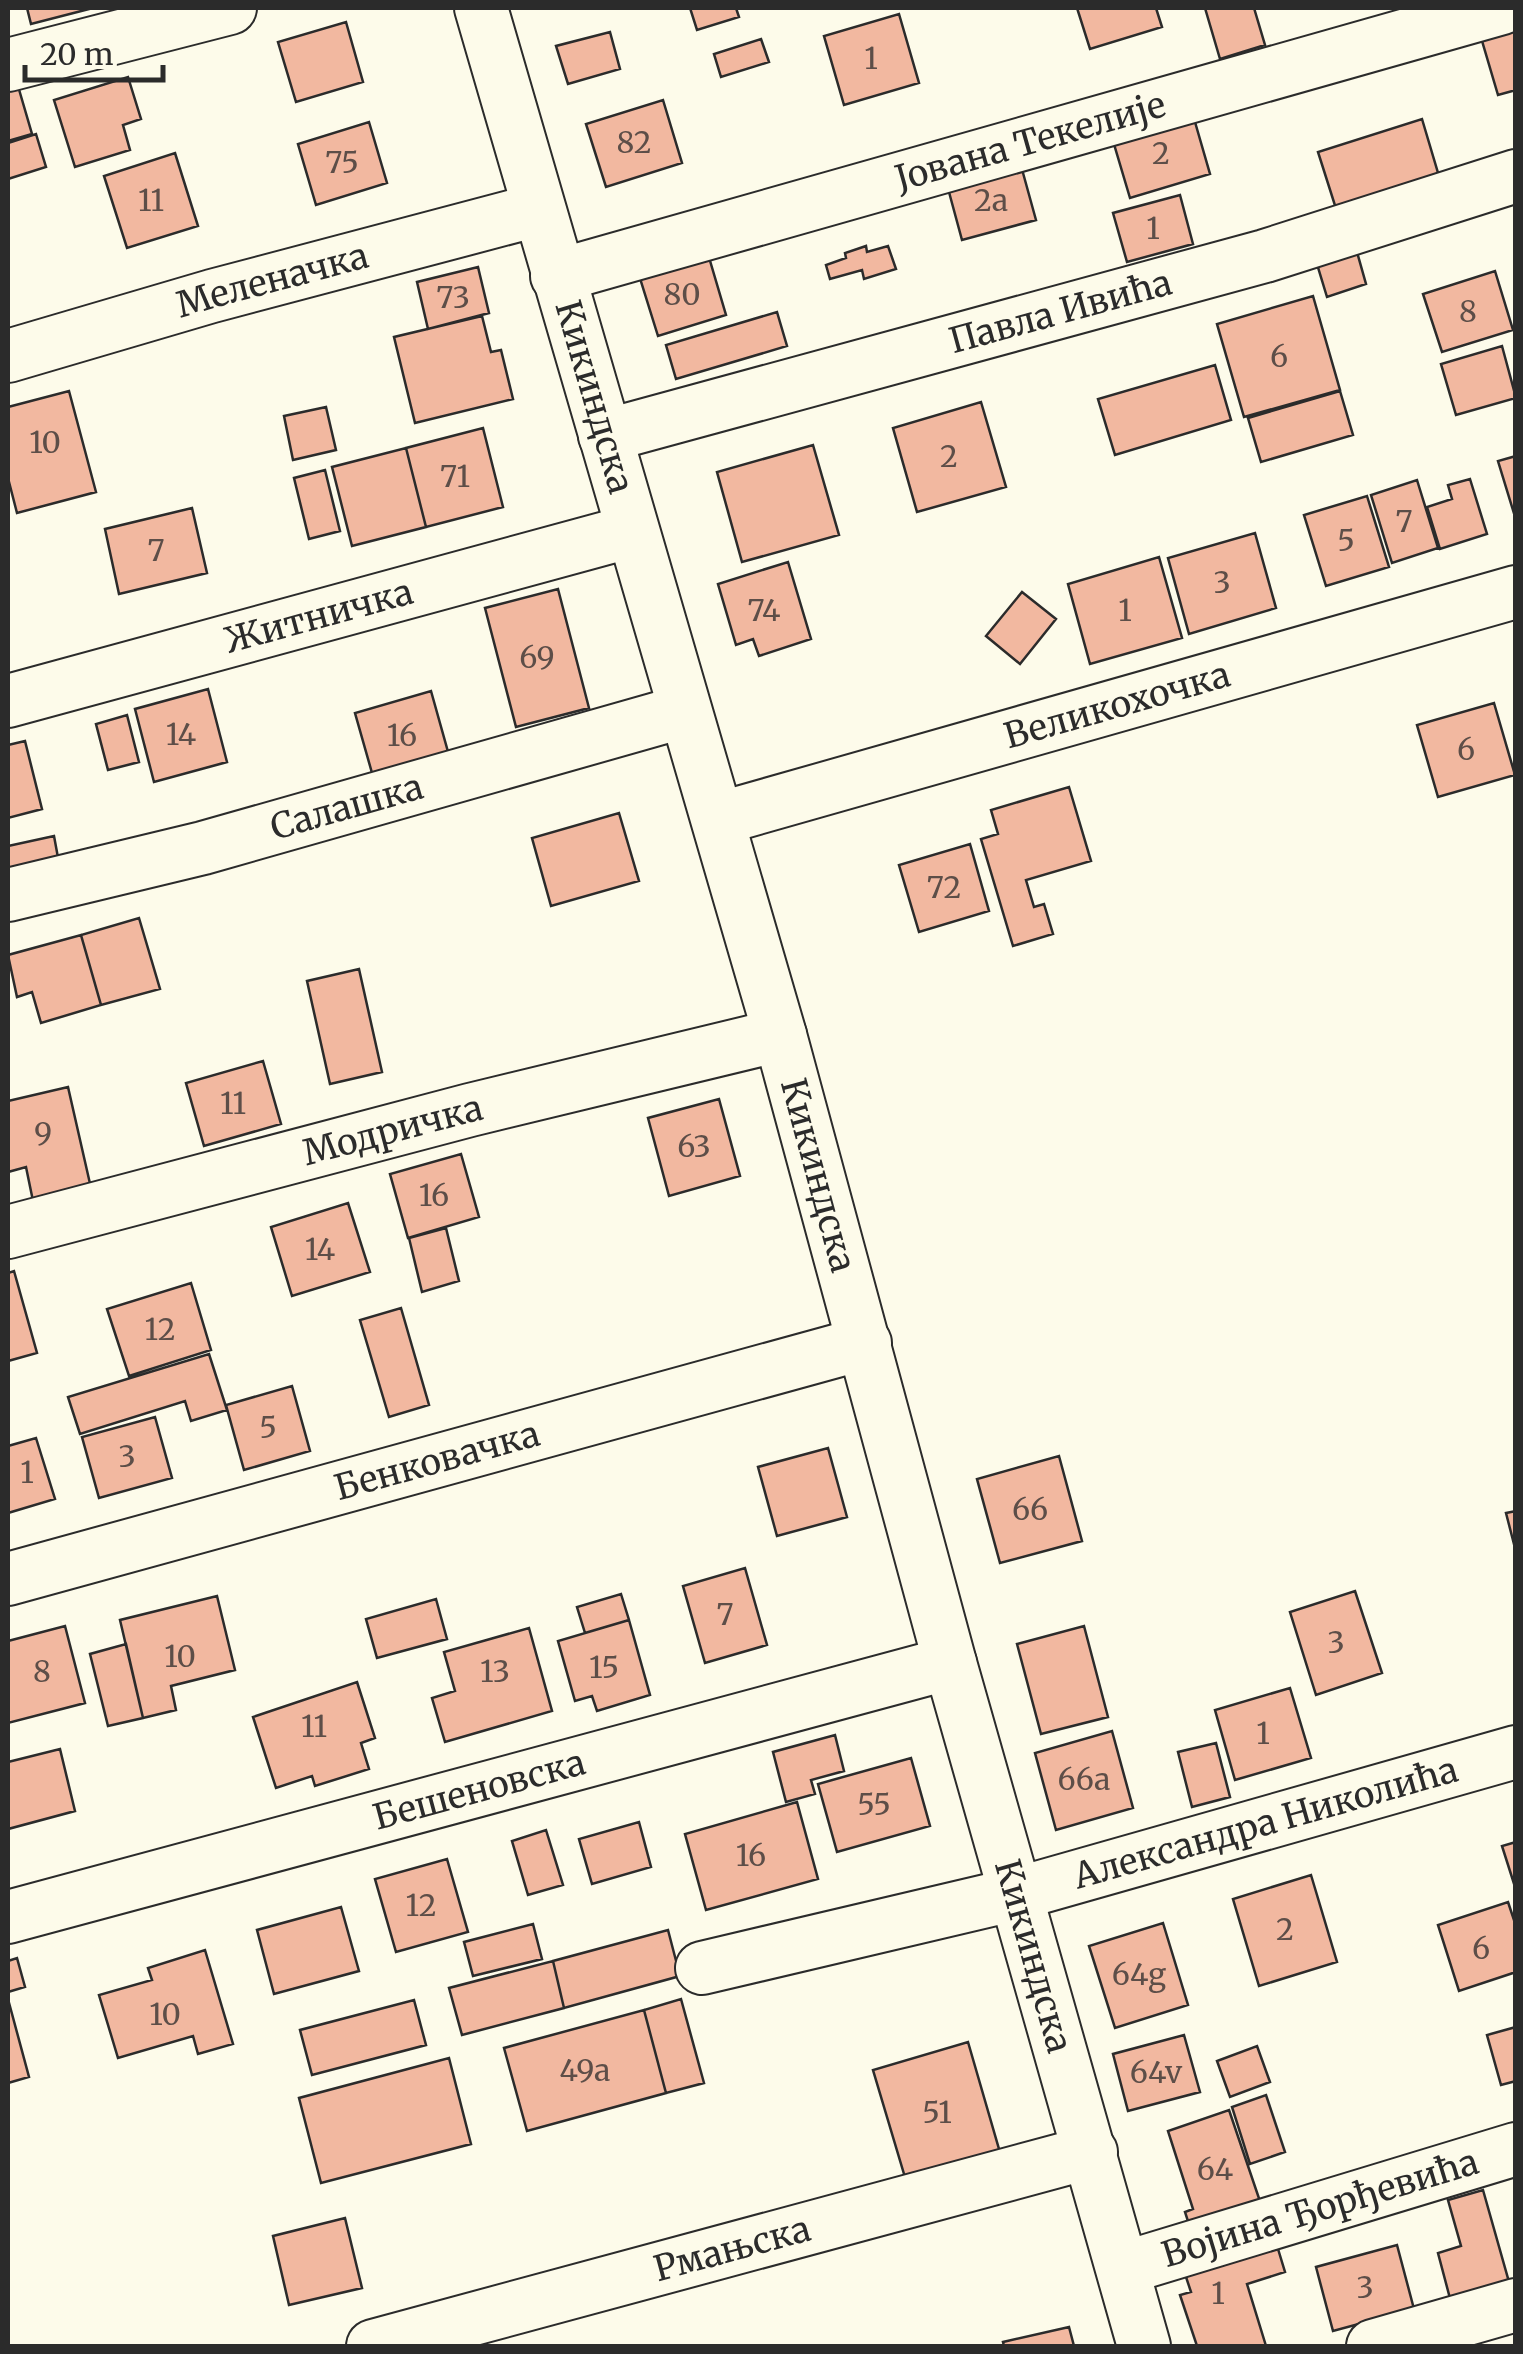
<svg xmlns="http://www.w3.org/2000/svg" width="1523" height="2354" viewBox="0 0 1523 2354" font-family="Merriweather,serif">
  <style>
    .building { fill: #f2b8a0; stroke: #2b2b2b; stroke-width: 2.5 }
    .lines { fill: none; stroke-linecap: round; stroke-linejoin: round }
    .minor-casing { stroke: #2b2b2b; stroke-width: 56 }
    .minor { stroke: #fdfbea; stroke-width: 52 }
    .labels { text-anchor: middle; stroke-width: 8; stroke-linejoin: round; paint-order: stroke }
    .number-label { font-size: 30px; fill: #5d4e48 }
    .street-label { font-size: 35px; fill: #2b2b2b; stroke: #fdfbea }
  </style>
  <rect width="100%" height="100%" fill="#fdfbea"/>
  <!-- building -->
  <path class="building" d="M27,8H93L31,24Z
    M690,8H736L739,17L697,30Z
    M1077,8H1156L1162,27L1090,49Z
    M1205,8H1254L1265,45L1220,59Z
    M899,14L919,83L844,105L824,36Z
    M346,22L363,82L296,102L278,42Z
    M1516,24V90L1498,95L1480,34Z
    M610,32L620,69L568,84L556,46Z
    M761,39L769,62L721,77L714,54Z
    M128,77L141,119L123,125L130,150L75,167L54,100Z
    M18,86L32,134L8,141V90Z
    M663,100L682,163L606,187L586,124Z
    M1422,119L1441,183L1338,215L1318,152Z
    M369,122L387,183L316,205L298,144Z
    M1195,122L1210,174L1130,198L1111,134Z
    M36,134L46,167L8,179V143Z
    M175,153L198,226L127,248L104,176Z
    M1020,162L1036,220L962,240L946,181Z
    M1180,195L1193,244L1127,262L1113,213Z
    M866,246L867,252L888,246L896,269L864,279L862,270L830,279L826,265L846,258L845,253Z
    M1357,252L1366,284L1327,297L1317,264Z
    M708,254L726,315L658,336L639,275Z
    M478,267L489,313L428,329L417,282Z
    M1495,271L1513,330L1442,352L1423,294Z
    M1313,296L1340,390L1244,417L1217,324Z
    M777,312L787,346L676,379L666,345Z
    M482,316L491,352L501,350L513,399L415,423L394,337Z
    M1502,346L1516,398L1456,415L1441,364Z
    M1215,365L1231,420L1115,455L1098,399Z
    M69,391L96,492L17,513L8,478V407Z
    M1340,391L1353,435L1261,462L1248,418Z
    M981,402L1006,487L917,512L893,428Z
    M326,407L336,450L293,460L284,416Z
    M483,428L503,507L426,527L406,448Z
    M813,445L839,535L742,562L717,472Z
    M406,448L426,527L352,546L332,467Z
    M1516,456V520L1498,461Z
    M325,470L340,531L309,539L294,478Z
    M1470,479L1487,534L1440,549L1427,507L1452,499L1448,485Z
    M1417,480L1438,548L1392,563L1371,495Z
    M1367,496L1389,567L1326,586L1304,515Z
    M192,508L207,573L119,594L105,529Z
    M1255,533L1276,608L1189,634L1168,558Z
    M1159,557L1182,638L1090,664L1068,584Z
    M788,562L811,639L759,656L753,639L736,645L718,584Z
    M558,589L589,708L516,727L485,608Z
    M1022,592L1056,619L1020,664L986,636Z
    M208,689L227,762L154,782L135,709Z
    M431,691L450,759L374,780L355,713Z
    M1494,703L1515,775L1438,797L1417,725Z
    M127,715L139,762L108,770L96,724Z
    M25,741L42,809L8,818V745Z
    M1069,787L1091,861L1026,880L1034,907L1044,904L1053,934L1013,946L981,839L998,834L991,810Z
    M619,813L639,881L551,906L532,838Z
    M54,836L59,863L8,874V846Z
    M970,844L989,911L919,932L899,865Z
    M139,918L160,989L101,1005L81,935Z
    M81,935L101,1005L41,1023L32,992L17,997L8,955Z
    M359,969L382,1072L330,1084L307,981Z
    M263,1061L281,1124L204,1146L186,1083Z
    M68,1087L91,1188L33,1201L26,1167L8,1172V1101Z
    M719,1099L740,1176L669,1196L648,1118Z
    M461,1154L479,1217L408,1238L390,1174Z
    M348,1203L370,1272L292,1296L271,1227Z
    M446,1228L459,1281L422,1292L409,1238Z
    M14,1271L37,1353L8,1361V1273Z
    M191,1283L211,1350L129,1376L107,1309Z
    M401,1308L429,1405L389,1417L360,1320Z
    M209,1354L227,1410L191,1421L185,1401L80,1434L68,1397Z
    M292,1386L310,1451L244,1470L226,1405Z
    M155,1417L172,1478L99,1498L82,1437Z
    M36,1438L55,1499L8,1513V1446Z
    M828,1448L847,1517L777,1536L758,1467Z
    M1059,1456L1082,1541L1000,1563L977,1479Z
    M1516,1511V1552L1506,1513Z
    M745,1568L767,1645L705,1663L683,1586Z
    M1355,1591L1382,1673L1316,1695L1290,1612Z
    M621,1594L629,1620L585,1633L577,1607Z
    M217,1596L235,1670L171,1686L176,1710L143,1718L120,1620Z
    M436,1599L447,1639L377,1658L366,1619Z
    M629,1620L650,1695L597,1711L592,1696L575,1701L558,1641Z
    M65,1626L85,1703L8,1723V1641Z
    M1084,1626L1108,1717L1041,1734L1017,1644Z
    M529,1628L552,1711L445,1742L432,1698L455,1691L444,1652Z
    M126,1644L143,1718L108,1726L90,1654Z
    M357,1682L375,1738L361,1743L369,1769L315,1786L312,1776L276,1788L253,1717Z
    M1290,1688L1311,1758L1235,1780L1215,1710Z
    M1112,1731L1133,1808L1056,1830L1035,1753Z
    M835,1735L844,1771L811,1780L815,1794L786,1802L773,1752Z
    M1216,1743L1230,1797L1192,1807L1178,1752Z
    M60,1749L75,1811L8,1829V1762Z
    M911,1758L930,1826L837,1852L818,1784Z
    M797,1802L818,1879L706,1910L685,1834Z
    M639,1822L651,1867L592,1884L579,1839Z
    M546,1830L563,1885L528,1895L512,1841Z
    M1516,1842V1890L1502,1846Z
    M447,1859L468,1932L396,1952L375,1879Z
    M1311,1875L1337,1962L1259,1986L1233,1899Z
    M1508,1902L1516,1926V1972L1459,1991L1438,1925Z
    M341,1907L359,1971L274,1994L257,1930Z
    M1163,1923L1188,2005L1115,2028L1089,1946Z
    M533,1924L542,1959L473,1976L464,1942Z
    M668,1930L680,1976L564,2008L553,1961Z
    M205,1950L233,2044L198,2054L193,2036L118,2058L99,1995L152,1980L148,1968Z
    M17,1958L25,1987L8,1992V1961Z
    M553,1961L564,2008L462,2035L449,1988Z
    M8,1999L29,2077L8,2083Z
    M681,1999L704,2083L666,2093L644,2010Z
    M414,2000L426,2045L312,2075L300,2030Z
    M644,2010L666,2093L527,2131L504,2048Z
    M1516,2027V2081L1501,2085L1487,2035Z
    M1184,2035L1200,2092L1128,2111L1113,2054Z
    M968,2042L1001,2156L907,2184L873,2070Z
    M1257,2046L1270,2082L1230,2097L1217,2061Z
    M449,2058L471,2144L321,2183L299,2098Z
    M1266,2095L1285,2152L1250,2164L1232,2107Z
    M1229,2110L1266,2219L1195,2243L1185,2212L1193,2209L1168,2131Z
    M1483,2190L1511,2289L1452,2306L1438,2253L1461,2246L1448,2200Z
    M345,2218L362,2288L289,2305L273,2236Z
    M1275,2239L1285,2272L1247,2284L1266,2346H1197L1180,2295L1191,2292L1183,2268Z
    M1397,2245L1414,2309L1333,2331L1316,2267Z
    M1069,2327L1074,2346H1004L1003,2342Z"/>
  <g class="lines">
    <defs>
      <g id="minor">
        <path id="s1" d="M481,8L780,1035L950,1663L1144,2346"/>
        <path d="M8,65L230,8"/>
        <path id="s2" d="M557,276L1502,8"/>
        <path id="s3" d="M8,356L212,296L537,210"/>
        <path id="s4" d="M605,436L1265,256L1516,176"/>
        <path id="s5" d="M8,701L632,531"/>
        <path id="s6" d="M718,819L1516,592"/>
        <path id="s7" d="M8,895L203,848L685,711"/>
        <path id="s8" d="M8,1232L470,1110L780,1035"/>
        <path id="s9" d="M8,1579L865,1343"/>
        <path id="s10" d="M8,1917L950,1663"/>
        <path id="s11" d="M702,1968L1016,1894L1516,1752"/>
        <path id="s12" d="M1124,2268L1516,2149"/>
        <path id="s13" d="M373,2346L1091,2152"/>
        <path d="M1373,2346L1516,2305"/>
      </g>
    </defs>
    <!-- minor casing -->
    <use href="#minor" class="minor-casing"/>
    <!-- minor -->
    <use href="#minor" class="minor"/>
  </g>
  <g class="labels">
    <!-- number labels -->
    <g class="number-label">
      <text x="871" y="69">1</text>
      <text x="634" y="153">82</text>
      <text x="1161" y="164">2</text>
      <text x="342" y="173">75</text>
      <text x="151" y="211">11</text>
      <text x="991" y="211">2a</text>
      <text x="1153" y="239">1</text>
      <text x="682" y="305">80</text>
      <text x="453" y="308">73</text>
      <text x="1468" y="322">8</text>
      <text x="1279" y="367">6</text>
      <text x="45" y="453">10</text>
      <text x="949" y="467">2</text>
      <text x="455" y="487">71</text>
      <text x="1404" y="532">7</text>
      <text x="1346" y="551">5</text>
      <text x="156" y="561">7</text>
      <text x="1222" y="593">3</text>
      <text x="764" y="621">74</text>
      <text x="1125" y="621">1</text>
      <text x="537" y="668">69</text>
      <text x="181" y="745">14</text>
      <text x="402" y="746">16</text>
      <text x="1466" y="760">6</text>
      <text x="944" y="898">72</text>
      <text x="233" y="1114">11</text>
      <text x="43" y="1144">9</text>
      <text x="694" y="1157">63</text>
      <text x="434" y="1206">16</text>
      <text x="320" y="1260">14</text>
      <text x="160" y="1340">12</text>
      <text x="268" y="1438">5</text>
      <text x="127" y="1467">3</text>
      <text x="27" y="1483">1</text>
      <text x="1030" y="1520">66</text>
      <text x="725" y="1625">7</text>
      <text x="1336" y="1653">3</text>
      <text x="180" y="1667">10</text>
      <text x="604" y="1678">15</text>
      <text x="42" y="1682">8</text>
      <text x="495" y="1682">13</text>
      <text x="314" y="1737">11</text>
      <text x="1263" y="1744">1</text>
      <text x="1084" y="1790">66a</text>
      <text x="874" y="1815">55</text>
      <text x="751" y="1866">16</text>
      <text x="421" y="1916">12</text>
      <text x="1285" y="1940">2</text>
      <text x="1481" y="1959">6</text>
      <text x="1139" y="1985">64g</text>
      <text x="165" y="2025">10</text>
      <text x="585" y="2081">49a</text>
      <text x="1156" y="2083">64v</text>
      <text x="937" y="2123">51</text>
      <text x="1215" y="2180">64</text>
      <text x="1365" y="2298">3</text>
      <text x="1218" y="2304">1</text>
    </g>
    <!-- street labels -->
    <g class="street-label">
      <text dy="12" stroke="none"><textPath href="#s2" startOffset="492">Јована Текелије</textPath></text>
      <text dy="12" stroke="none"><textPath href="#s3" startOffset="275">Меленачка</textPath></text>
      <text dy="12" stroke="none"><textPath href="#s4" startOffset="472">Павла Ивића</textPath></text>
      <text dy="12" stroke="none"><textPath href="#s1" startOffset="405">Кикиндска</textPath></text>
      <text dy="12" stroke="none"><textPath href="#s5" startOffset="322">Житничка</textPath></text>
      <text dy="12" stroke="none"><textPath href="#s6" startOffset="415">Великохочка</textPath></text>
      <text dy="12" stroke="none"><textPath href="#s7" startOffset="350">Салашка</textPath></text>
      <text dy="12" stroke="none"><textPath href="#s8" startOffset="398">Модричка</textPath></text>
      <text dy="12" stroke="none"><textPath href="#s1" startOffset="1215">Кикиндска</textPath></text>
      <text dy="12" stroke="none"><textPath href="#s9" startOffset="445">Бенковачка</textPath></text>
      <text dy="12" stroke="none"><textPath href="#s10" startOffset="488">Бешеновска</textPath></text>
      <text dy="12" stroke="none"><textPath href="#s11" startOffset="582">Александра Николића</textPath></text>
      <text dy="12" stroke="none"><textPath href="#s1" startOffset="2025">Кикиндска</textPath></text>
      <text dy="12" stroke="none"><textPath href="#s12" startOffset="205">Војина Ђорђевића</textPath></text>
      <text dy="12" stroke="none"><textPath href="#s13" startOffset="372">Рмањска</textPath></text>
    </g>
  </g>
  <!-- border -->
  <rect width="1523" height="2354" fill="none" stroke="#2b2b2b" stroke-width="20"/>
  <!-- scale -->
  <path d="M25 65v15h138v-15" fill="none" stroke="#2b2b2b" stroke-width="5"/>
  <text x="40" y="65" font-size="30" fill="#2b2b2b" stroke="#fdfbea" stroke-width="8" paint-order="stroke">20 m</text>
</svg>
